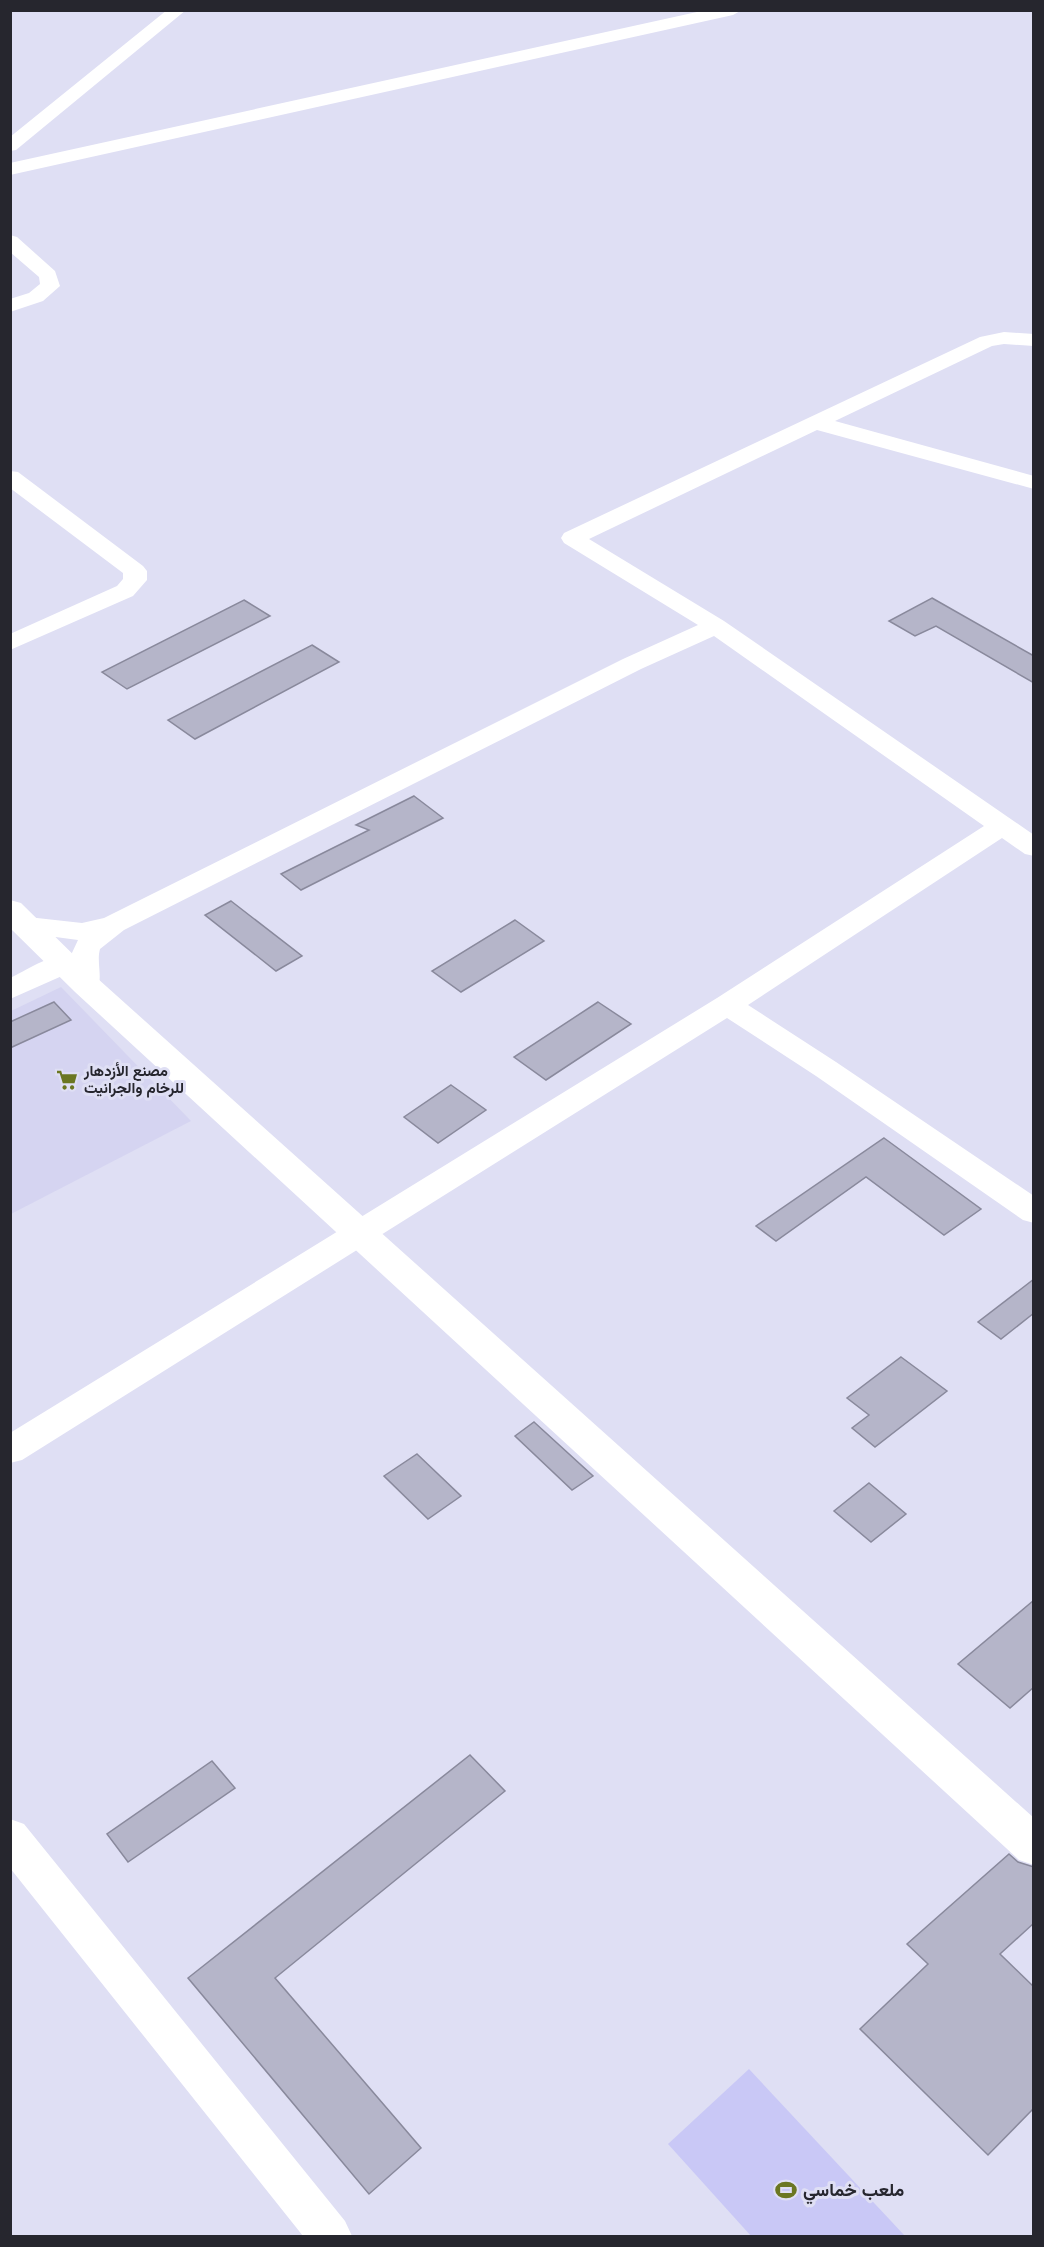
<svg xmlns="http://www.w3.org/2000/svg" width="1044" height="2247" viewBox="0 0 1044 2247" font-family="Mulish,Vazirmatn,sans-serif">
  <style>
    .built { fill: #d5d4f1 }
    .green { fill: #c9c8f6 }
    .building { fill: #b5b5c9; stroke: #89899c; stroke-width: 1.5 }
    .lines { fill: none; stroke-linecap: round; stroke-linejoin: round }
    .minor { fill: #fff; fill-rule: evenodd }
    .tertiary { fill: #fff; fill-rule: evenodd }
    .labels { text-anchor: middle; stroke-width: 6; stroke-linejoin: round; paint-order: stroke }
    .poi-label { font-size: 15px; font-weight: bold; fill: #26262e; stroke: #dfdff4; text-anchor: start }
    .near-poi-label { font-size: 18px; font-weight: bold; fill: #26262e; stroke: #dfdff4; text-anchor: start }
  </style>
  <rect width="100%" height="100%" fill="#dfdff4"/>
  <!-- built -->
  <path class="built" d="M61,987L191,1121L11,1214V1011Z"/>
  <!-- green -->
  <path class="green" d="M749,2069L905,2236H751L668,2144Z"/>
  <!-- building -->
  <path class="building" d="M932,598L1034,656V683L936,626L915,636L889,621Z
    M244,600L270,616L127,689L102,672Z
    M312,645L339,662L195,739L168,720Z
    M414,796L443,818L301,890L281,874L369,830L356,825Z
    M231,901L302,956L276,971L205,915Z
    M515,920L544,941L461,992L432,971Z
    M54,1002L71,1020L10,1048V1022Z
    M598,1002L631,1024L546,1080L514,1057Z
    M451,1085L486,1110L438,1143L404,1117Z
    M884,1138L981,1209L944,1235L866,1177L776,1241L756,1226Z
    M1034,1279V1313L1001,1339L978,1322Z
    M901,1357L947,1391L875,1447L852,1428L869,1415L847,1398Z
    M534,1422L593,1476L572,1490L515,1436Z
    M417,1454L461,1496L428,1519L384,1476Z
    M869,1483L906,1514L871,1542L834,1511Z
    M1034,1600V1687L1010,1708L958,1664Z
    M470,1755L505,1791L275,1978L421,2148L369,2194L188,1978Z
    M212,1761L235,1788L128,1862L107,1834Z
    M1009,1854L1018,1862L1034,1867V1923L1000,1954L1034,1987V2108L988,2155L860,2029L928,1964L907,1944Z"/>
  <g class="lines">
    <!-- minor -->
    <path class="minor" d="M167,10H186L16,150L10,151V137Z
      M10,235L17,237L55,271L60,286L43,301L10,312V299L29,293L40,284L39,277L10,252Z
      M1004,332L1034,334V346L1004,344L992,346L835,421L1034,476V489L817,430L589,539L724,621L1034,835V856L1025,854L1002,838L748,1005L836,1062L1034,1196V1223L1023,1220L816,1076L727,1018L22,1460L10,1463V1433L717,998L984,826L714,636L641,669L124,930L100,949C96,963 104,979 96,992L86,994L76,992L72,985L71,972L10,999V978C25,971 56,951 71,955L78,940L18,932L14,926L18,920L28,917L82,923L104,918L623,659L698,625L564,543L561,538L564,533L980,337Z
      M10,471L18,472L143,566L147,571V580L133,596L10,650V634L117,586L123,579V573L10,488Z
      M10,1819L24,1824L345,2221L352,2236H303L10,1868Z"/>
    <!-- tertiary -->
    <path class="tertiary" d="M706,10H742L733,15L10,175V163Z
      M10,900L21,903L97,978L1034,1818V1865L1019,1860L75,992L10,928Z"/>
  </g>
  <!-- icons -->
  <defs>
    <symbol id="supermarket-bare" viewBox="-9 -9 18 18"><path d="M-6-5.5h2.5l.6 2H6L4.5 2H-2.5L-4.4-4H-6ZM-1.5 3.2a1.3 1.3 0 1 0 .1 0ZM3 3.2a1.3 1.3 0 1 0 .1 0Z" fill="#6b7722" stroke="#dfdff4" stroke-width="2.5" paint-order="stroke"/></symbol>
    <symbol id="stadium-bare" viewBox="-9 -9 18 18"><path d="M0-5a6.5 5 0 1 0 0 10a6.5 5 0 1 0 0-10ZM-3.5-1.8h7v3.6h-7Z" fill="#6b7722" stroke="#dfdff4" stroke-width="2.5" paint-order="stroke"/></symbol>
  </defs>
  <g fill-rule="evenodd">
    <use href="#supermarket-bare" x="52" y="1065" width="30" height="30"/>
    <use href="#stadium-bare" x="771" y="2175" width="30" height="30"/>
  </g>
  <g class="labels">
    <!-- poi labels -->
    <g class="poi-label">
      <text x="84" y="1076">مصنع الأزدهار<tspan x="84" dy="17">للرخام والجرانيت</tspan></text>
    </g>
    <!-- near-poi labels -->
    <g class="near-poi-label">
      <text x="803" y="2196">ملعب خماسي</text>
    </g>
  </g>
  <!-- border -->
  <rect width="1044" height="2247" fill="none" stroke="#26262e" stroke-width="24"/>
</svg>
